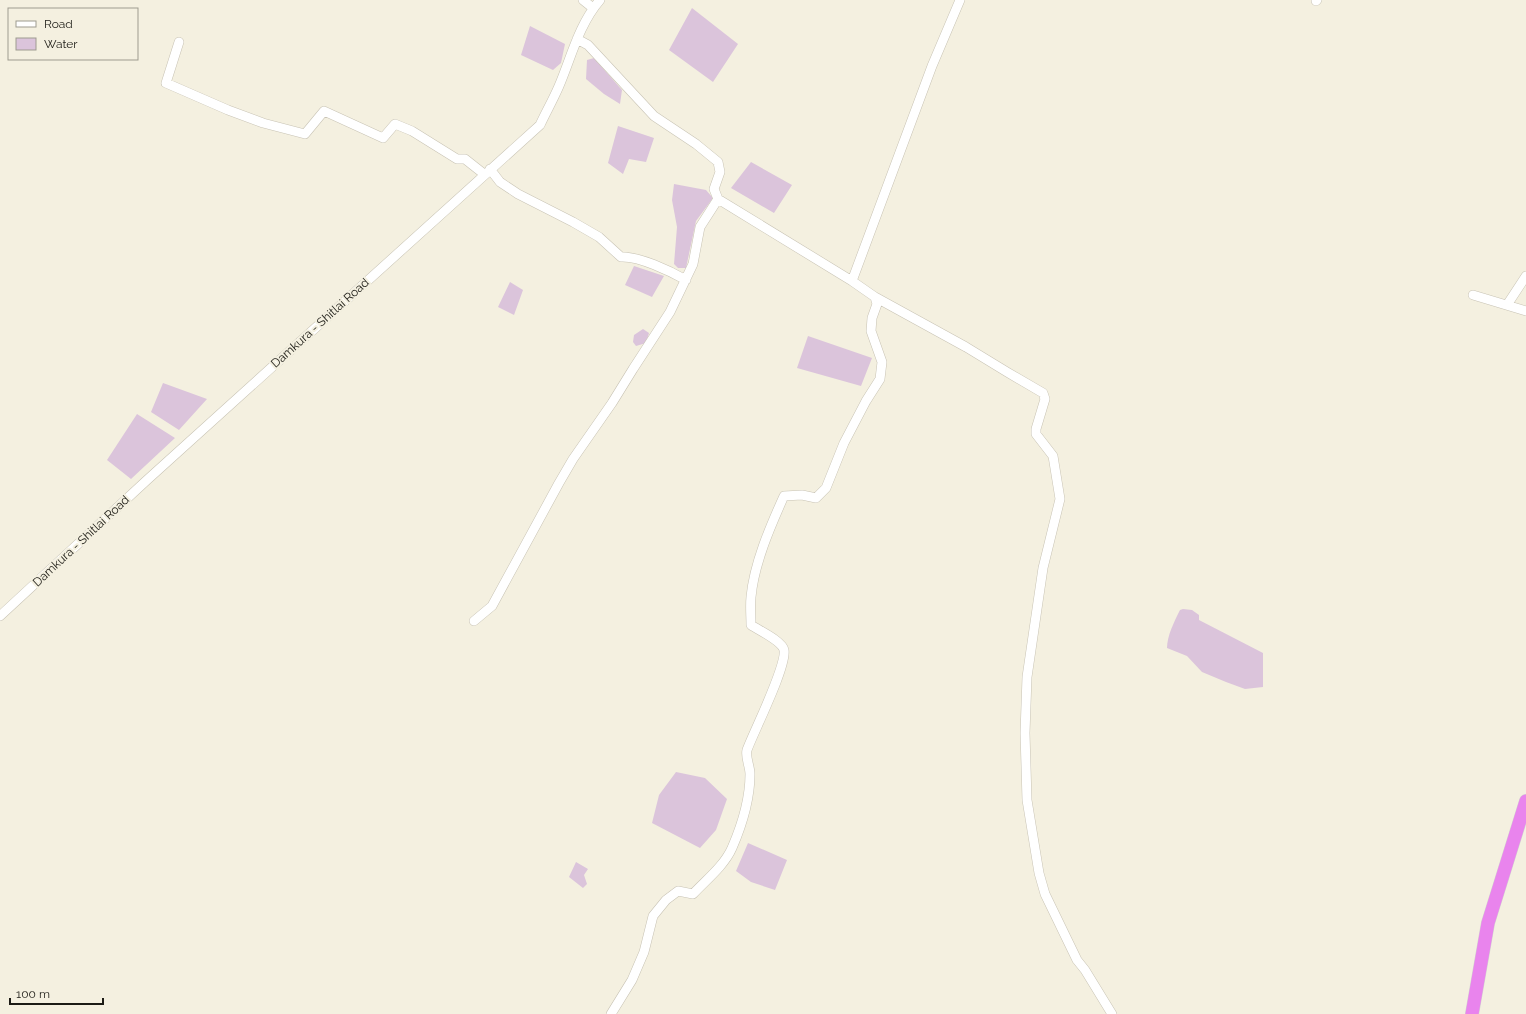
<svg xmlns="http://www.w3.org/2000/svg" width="1526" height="1014" viewBox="0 0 1526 1014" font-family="Raleway,sans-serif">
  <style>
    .water { fill: #dbc4db }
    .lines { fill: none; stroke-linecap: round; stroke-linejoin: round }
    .minor-casing { stroke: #c8c3b4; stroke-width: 10 }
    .highway-casing { stroke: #d2d1d0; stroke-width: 14 }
    .minor { stroke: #fff; stroke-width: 9 }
    .highway { stroke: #e984ed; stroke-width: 13 }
    .labels { text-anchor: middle; stroke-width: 4; stroke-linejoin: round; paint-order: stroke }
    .street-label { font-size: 12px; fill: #1c1b15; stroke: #f4f0e0 }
  </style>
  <rect width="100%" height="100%" fill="#f4f0e0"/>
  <!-- water -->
  <path class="water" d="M692,8L738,44L713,82L669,50Z
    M530,26L565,44L561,63L553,70L521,55Z
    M594,58L622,90L620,104L604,94L586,79L587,60Z
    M618,126L654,138L646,162L629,159L623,174L608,163Z
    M751,162L792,185L774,213L731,188Z
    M674,184L706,190L713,198L696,221L686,268H678L674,264L677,227L672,200Z
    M634,266L664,276L652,297L625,285Z
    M510,282L523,290L514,315L498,307Z
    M643,329L649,333L646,343L636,346L633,342L634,335Z
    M808,336L872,358L861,386L797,368Z
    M163,383L207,399L179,430L151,412Z
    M137,414L175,438L131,479L107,460Z
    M1183,609L1192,610L1199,615V620L1263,653V687L1245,689L1226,682L1202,672L1187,656L1167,648C1167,636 1174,622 1180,610Z
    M676,772L705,778L727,799L716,830L700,848L652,823L659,795Z
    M748,843L787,860L775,890L751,882L736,871Z
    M576,862L588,869L584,875L587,884L583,888L569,877Z"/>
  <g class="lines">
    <defs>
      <path id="minor" d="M583,0L593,8
        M1316,1L1317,0
        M577,39L588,45L654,116L696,144L718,162L720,172L714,189L718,199L852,281L875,297L877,304L872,318L871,331L882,362L880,379L866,401L844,443L826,488L816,498L802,495L784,496C770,527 754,564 751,597C750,606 751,616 751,625C760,631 782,641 784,650C787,666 754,731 747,750C745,757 750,766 750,774C750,799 742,825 732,848C724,866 706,880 693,894L678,891L666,900L653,916L644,952L632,980L611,1014
        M179,42L166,83L228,110L263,123L305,134L324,111L383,138L395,124L412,131L457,159H465L484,174
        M490,169L500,182L518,194L573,222L599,237L621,257C639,256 670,271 686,280
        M852,281L932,66L960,0
        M1473,295L1526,311
        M875,297L966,347L1007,372L1043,393L1045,399L1036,429V434L1053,456L1060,499L1043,568L1027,677L1025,733L1027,800L1039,873L1045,894L1077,960L1085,970L1112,1014
        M1507,305L1526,276
        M0,616L147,480L540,125C546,112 553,100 559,86C571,58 579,24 600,0
        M474,621L492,606L559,483L573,459L612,403L633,369L670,312L693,264L700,227L718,199"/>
      <path id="highway" d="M1472,1014L1488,923L1526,801"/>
    </defs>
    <!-- minor casing -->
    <use href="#minor" class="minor-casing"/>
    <!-- highway casing -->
    <use href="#highway" class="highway-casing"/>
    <!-- minor -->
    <use href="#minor" class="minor"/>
    <!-- highway -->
    <use href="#highway" class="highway"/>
  </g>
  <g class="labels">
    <!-- street labels -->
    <g class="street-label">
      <text transform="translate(320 323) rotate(-42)" y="4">Damkura - Shitlai Road</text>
      <text transform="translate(81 541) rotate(-43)" y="4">Damkura - Shitlai Road</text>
    </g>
  </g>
  <!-- legend -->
  <rect x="8" y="8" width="130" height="52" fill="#f4f0e0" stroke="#9e9b8f"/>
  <rect x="16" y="21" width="20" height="6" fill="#ffffff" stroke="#9e9b8f"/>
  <text x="44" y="28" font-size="12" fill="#1c1b15">Road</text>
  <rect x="16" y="38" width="20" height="12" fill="#dbc4db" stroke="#9e9b8f"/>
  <text x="44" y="48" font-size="12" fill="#1c1b15">Water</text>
  <!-- scale -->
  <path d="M10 998v6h93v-6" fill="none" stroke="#1c1b15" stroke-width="2"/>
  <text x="16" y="998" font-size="12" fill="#1c1b15" stroke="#f4f0e0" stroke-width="3" paint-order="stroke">100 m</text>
</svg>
